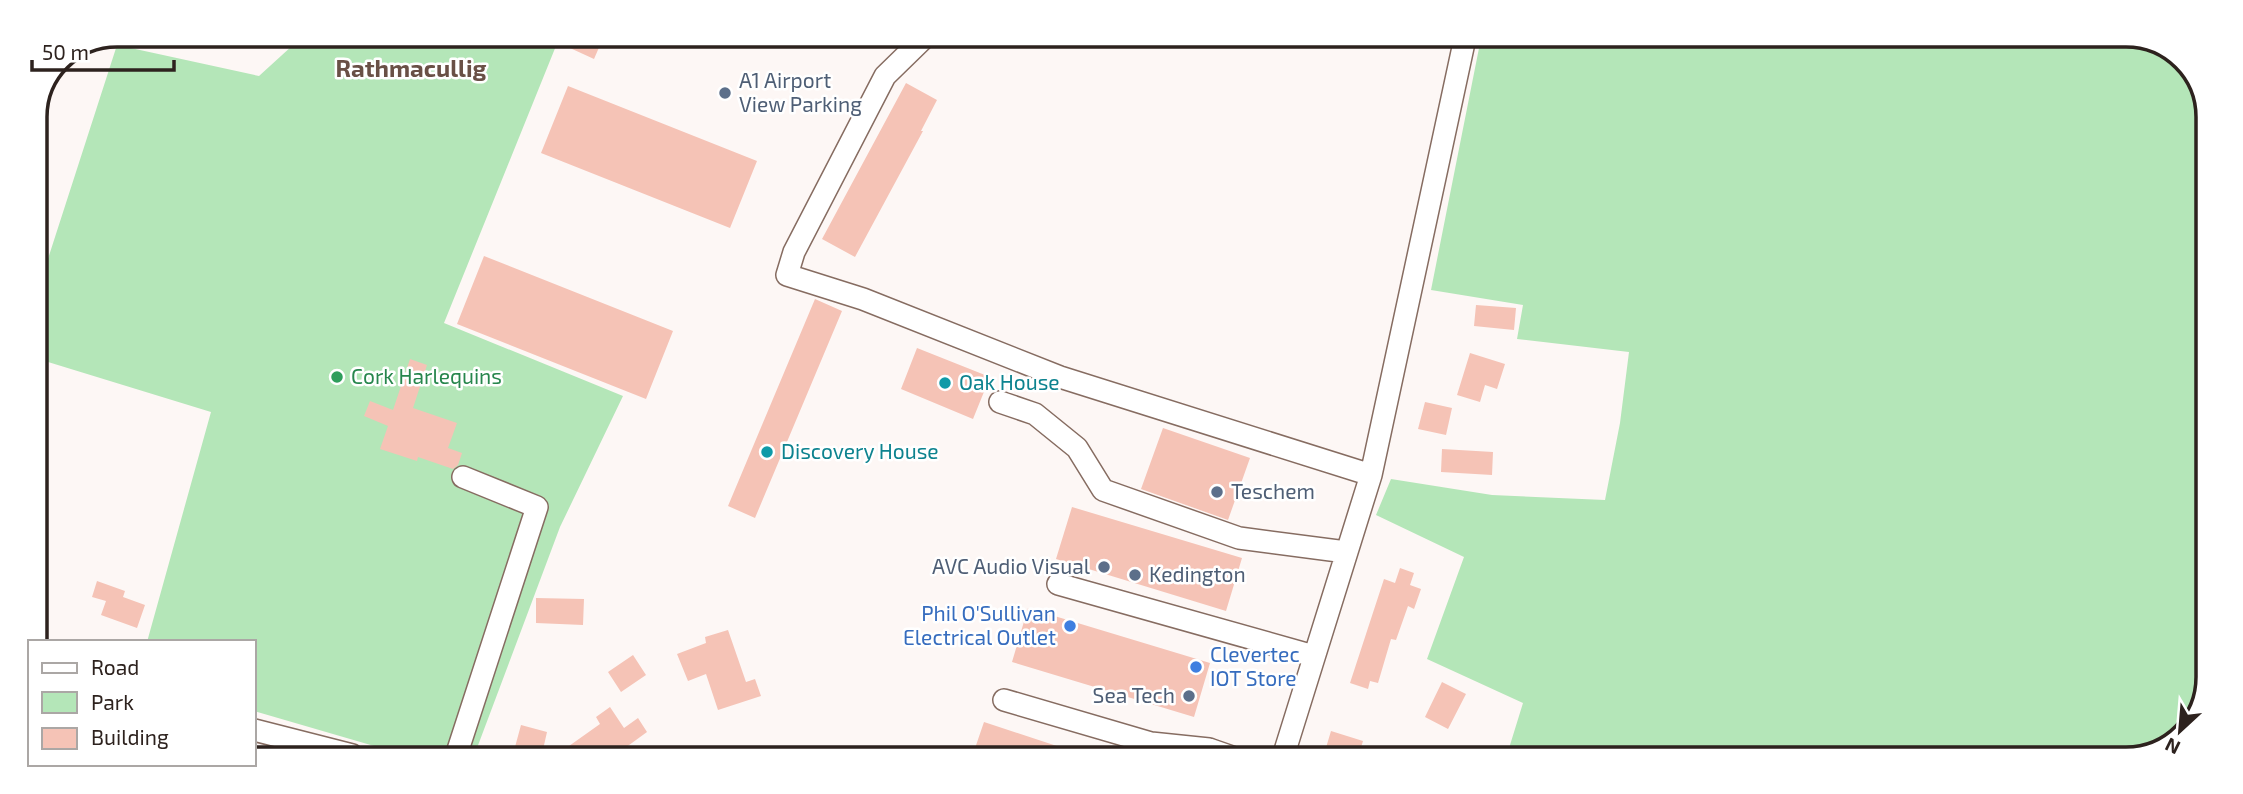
<svg xmlns="http://www.w3.org/2000/svg" width="2243" height="794" viewBox="0 0 2243 794" font-family="'Exo 2',sans-serif">
  <style>
    .green { fill: #b4e6b8 }
    .building { fill: #f5c3b6 }
    .lines { fill: none; stroke-linecap: round; stroke-linejoin: round }
    .minor-casing { stroke: #866c61; stroke-width: 24 }
    .minor { stroke: #fff; stroke-width: 21 }
    .service-dot { fill: #5c6f8a; stroke: #fff; stroke-width: 2.5 }
    .leisure-dot { fill: #2e9e5b; stroke: #fff; stroke-width: 2.5 }
    .culture-dot { fill: #0f9aa8; stroke: #fff; stroke-width: 2.5 }
    .shop-dot { fill: #3f7fe0; stroke: #fff; stroke-width: 2.5 }
    .labels { text-anchor: middle; stroke-width: 5; stroke-linejoin: round; paint-order: stroke }
    .service-label { font-size: 21px; fill: #4e5e75; stroke: #fff; text-anchor: start }
    .leisure-label { font-size: 21px; fill: #27864d; stroke: #fff; text-anchor: start }
    .culture-label { font-size: 21px; fill: #0d838f; stroke: #fff; text-anchor: start }
    .shop-label { font-size: 21px; fill: #366cbe; stroke: #fff; text-anchor: end }
    .quarter-label { font-size: 24px; font-weight: bold; fill: #695046; stroke: #fff }
    .rim { fill: none; stroke: #2d221e; stroke-width: 3.5 }
  </style>
  <rect width="100%" height="100%" fill="#fdf7f5"/>
  <!-- green -->
  <path class="green" d="M304,35L560,36L444,323L623,396L560,527L474,756L405,755L254,711V642H147L211,412L35,358V299L117,45L259,76Z
    M1481,38L2152,39L2191,67L2208,111L2204,703L2176,742L2126,759L1506,758L1523,703L1427,659L1464,557L1376,515L1391,479L1492,495L1605,500L1620,423L1629,352L1517,339L1523,305L1431,290Z"/>
  <!-- building -->
  <path class="building" d="M576,36H604L594,59L570,48Z
    M906,83L937,100L921,131H923L855,257L822,239Z
    M568,86L757,161L730,228L541,153Z
    M484,256L673,331L646,399L457,324Z
    M815,299L842,311L755,518L728,506Z
    M1476,305L1516,308L1514,330L1474,326Z
    M917,348L990,377L973,419L901,389Z
    M1470,353L1505,364L1497,389L1485,385L1480,402L1457,395Z
    M410,359L427,365L413,408L457,423L448,448L462,453L458,465L453,469L418,457L417,461L380,449L388,426L364,416L370,401L393,410Z
    M1425,402L1452,408L1446,435L1418,429Z
    M1163,428L1250,458L1228,520L1141,489Z
    M1442,449L1493,452L1492,475L1441,472Z
    M1072,507L1242,558L1226,611L1056,559Z
    M1400,568L1414,573L1410,585L1421,589L1414,609L1408,606L1396,640L1391,639L1378,683L1370,681L1368,689L1350,683L1384,579L1395,583Z
    M97,581L125,591L123,597L145,605L137,628L101,615L106,601L92,597Z
    M536,598L584,599L583,625L536,623Z
    M1028,608L1210,663L1194,717L1012,662Z
    M728,630L746,682L755,679L761,696L718,710L706,674L688,681L677,654L706,643L705,637Z
    M633,655L646,675L621,692L608,672Z
    M1442,682L1466,694L1448,729L1425,717Z
    M610,707L624,728L638,718L647,732L614,756H576L569,746L600,724L596,717Z
    M984,722L1081,754L1080,757H972Z
    M521,725L547,732L542,754L515,747Z
    M1331,731L1363,741L1358,757H1345L1325,751Z"/>
  <g class="lines">
    <defs>
      <path id="minor" d="M925,37L885,76L794,252L787,275L863,299L1060,377L1371,475
        M1000,402L1035,414L1077,448L1103,490L1239,538L1346,552
        M1058,584L1314,656
        M1004,700L1151,743L1209,749
        M254,730L352,755
        M456,756L537,507L463,477
        M1206,757L1209,749L1232,757
        M1283,757L1371,475L1465,38"/>
    </defs>
    <!-- minor casing -->
    <use href="#minor" class="minor-casing"/>
    <!-- minor -->
    <use href="#minor" class="minor"/>
  </g>
  <!-- markers -->
  <g class="service-dot">
    <circle cx="725" cy="93" r="7"/>
    <circle cx="1217" cy="492" r="7"/>
    <circle cx="1104" cy="567" r="7"/>
    <circle cx="1135" cy="575" r="7"/>
    <circle cx="1189" cy="696" r="7"/>
  </g>
  <circle class="leisure-dot" cx="337" cy="377" r="7"/>
  <g class="culture-dot">
    <circle cx="945" cy="383" r="7"/>
    <circle cx="767" cy="452" r="7"/>
  </g>
  <g class="shop-dot">
    <circle cx="1070" cy="626" r="7"/>
    <circle cx="1196" cy="667" r="7"/>
  </g>
  <g class="labels">
    <!-- service labels -->
    <g class="service-label">
      <text x="739" y="88">A1 Airport<tspan x="739" dy="24">View Parking</tspan></text>
      <text x="1231" y="499">Teschem</text>
      <text x="1090" y="574" text-anchor="end">AVC Audio Visual</text>
      <text x="1149" y="582">Kedington</text>
      <text x="1175" y="703" text-anchor="end">Sea Tech</text>
    </g>
    <!-- leisure labels -->
    <g class="leisure-label">
      <text x="351" y="384">Cork Harlequins</text>
    </g>
    <!-- culture labels -->
    <g class="culture-label">
      <text x="959" y="390">Oak House</text>
      <text x="781" y="459">Discovery House</text>
    </g>
    <!-- shop labels -->
    <g class="shop-label">
      <text x="1056" y="621">Phil O'Sullivan<tspan x="1056" dy="24">Electrical Outlet</tspan></text>
      <text x="1210" y="662" text-anchor="start">Clevertec<tspan x="1210" dy="24">IOT Store</tspan></text>
    </g>
    <!-- quarter labels -->
    <g class="quarter-label">
      <text x="411" y="77">Rathmacullig</text>
    </g>
  </g>
  <!-- crop -->
  <path d="M0 0H2243V794H0ZM117 47H2126A70 70 0 0 1 2196 117V677A70 70 0 0 1 2126 747H117A70 70 0 0 1 47 677V117A70 70 0 0 1 117 47Z" fill="#fff" fill-rule="evenodd"/>
  <path class="rim" d="M117 47H2126A70 70 0 0 1 2196 117V677A70 70 0 0 1 2126 747H117A70 70 0 0 1 47 677V117A70 70 0 0 1 117 47Z"/>
  <!-- legend -->
  <rect x="28" y="640" width="228" height="126" fill="#ffffff" stroke="#aba7a5" stroke-width="2"/>
  <rect x="42" y="663" width="35" height="10" fill="#ffffff" stroke="#aba7a5" stroke-width="2"/>
  <text x="91" y="675" font-size="21" fill="#2d221e">Road</text>
  <rect x="42" y="692" width="35" height="21" fill="#b4e6b8" stroke="#aba7a5" stroke-width="2"/>
  <text x="91" y="710" font-size="21" fill="#2d221e">Park</text>
  <rect x="42" y="728" width="35" height="21" fill="#f5c3b6" stroke="#aba7a5" stroke-width="2"/>
  <text x="91" y="745" font-size="21" fill="#2d221e">Building</text>
  <!-- north arrow -->
  <g transform="translate(2180 731) rotate(206)" stroke="#ffffff" stroke-width="5" paint-order="stroke">
  <path d="M0-5L12 26L0 18L-12 26Z" fill="#2d221e"/>
  <text y="-10" font-size="19" font-weight="bold" text-anchor="middle" fill="#2d221e">N</text>
  </g>
  <!-- scale -->
  <path d="M32 60v10h142v-10" fill="none" stroke="#2d221e" stroke-width="3.5"/>
  <text x="42" y="60" font-size="21" fill="#2d221e" stroke="#ffffff" stroke-width="5" paint-order="stroke">50 m</text>
</svg>
